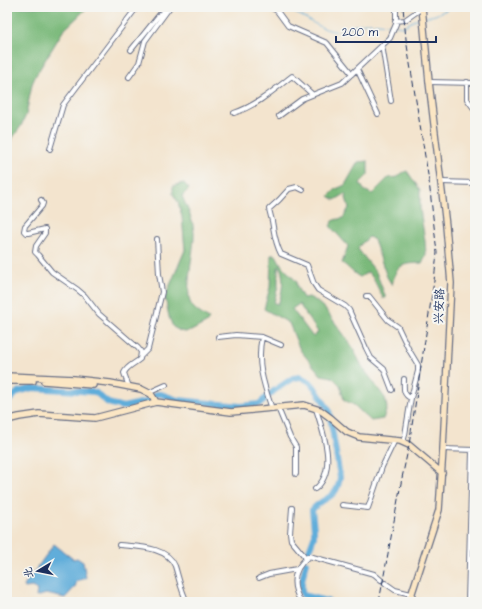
<svg xmlns="http://www.w3.org/2000/svg" width="482" height="609" viewBox="0 0 482 609" font-family="'Architects Daughter','LXGW WenKai TC',sans-serif">
  <style>
    .forest { fill: #7ab97a; stroke: #4a746c; fill-rule: evenodd }
    .water { fill: #61adda; stroke: #3e6e9c }
    .lines { fill: none; stroke-linecap: round; stroke-linejoin: round }
    .stream { stroke: #61adda; stroke-width: 1 }
    .river { stroke: #61adda; stroke-width: 6 }
    .street-casing { stroke: #676e85; stroke-width: 6 }
    .secondary-casing { stroke: #676e85; stroke-width: 8 }
    .street { stroke: #fff; stroke-width: 4 }
    .secondary { stroke: #fbe6c4; stroke-width: 5.5 }
    .rail { stroke: #1b2f5e; stroke-width: 1; stroke-dasharray: 6 3; stroke-linecap: butt }
    .labels { text-anchor: middle; stroke-width: 4; stroke-linejoin: round; paint-order: stroke }
    .street-label { font-size: 12px; fill: #1b2f5e; stroke: #f6f6f2 }
  </style>
  <rect width="100%" height="100%" fill="#f6f6f2"/>
  <filter id="ink" filterUnits="userSpaceOnUse"><feTurbulence type="fractalNoise" baseFrequency=".025" numOctaves="2"/><feDisplacementMap in="SourceGraphic" scale="8" xChannelSelector="R" yChannelSelector="G"/><feConvolveMatrix kernelMatrix="1 2 1 2 8 2 1 2 1" color-interpolation-filters="sRGB"/></filter>
  <filter id="wash" filterUnits="userSpaceOnUse"><feTurbulence type="fractalNoise" baseFrequency=".012" numOctaves="4" result="noise"/><feDisplacementMap in="SourceGraphic" scale="16" xChannelSelector="R" yChannelSelector="G"/><feGaussianBlur stdDeviation="0.9" result="paint"/><feColorMatrix in="noise" values="0 0 0 0 0 0 0 0 0 0 0 0 0 0 0 0 0 1.4 0 .05"/><feComposite in="paint" operator="in"/></filter>
  <g filter="url(#wash)">
    <rect width="100%" height="100%" fill="#f3e4ce"/>
    <!-- forest -->
    <path class="forest" d="M7,7H88L63,31L36,75L32,84L26,115L21,126L7,146Z
      M368,161V175L360,183L364,190L372,194L388,178L398,177L402,173L407,171L420,190V209L425,241L426,255L422,263C401,264 397,264 392,285L387,277L374,240L369,237L360,245L358,249L376,272L386,298H383L373,278L368,272L360,277C352,273 349,267 342,263L348,246L330,226L334,220L343,218L349,208L345,194L335,200L329,196L336,189L345,185L358,162Z
      M184,183L189,189L182,196C187,208 193,219 194,232C195,250 183,293 192,306C197,312 203,315 209,319L206,323L191,331L184,332L180,331L173,327L169,317L165,297L185,250L182,217L178,202L173,194V186Z
      M271,255H276L282,266L296,281L297,287L303,298L309,297L316,301L325,309L350,343L363,368L385,398L387,408L383,419L371,421L354,405L344,400L340,385L332,377L321,375L300,350L289,323L264,309L270,287ZM278,267H280C285,278 282,294 278,304L274,303L278,286ZM299,304L318,332L313,337L292,309Z"/>
    <!-- water -->
    <path class="water" d="M54,544L73,559L77,558L83,562L86,578L77,581L75,587L65,598L46,594L36,597L37,590L32,587L25,588L24,586Z"/>
    <g class="lines">
      <!-- stream -->
      <path class="stream" d="M278,7L281,10C300,10 315,28 333,31C343,33 347,27 356,25C368,21 381,23 393,25
        M426,17L435,15L453,7
        M396,26L403,27L416,19L421,18"/>
      <!-- river -->
      <path class="river" d="M7,403L18,392L32,388L95,392L108,403L123,407L146,402L157,394H161L178,400L241,406L259,404L275,390L293,378L301,377L310,382L315,388L329,410L340,477C337,501 324,495 312,510L314,529V537L308,553
        M306,563C304,573 299,586 303,595L330,602"/>
    </g>
  </g>
  <g filter="url(#ink)">
    <g class="lines">
      <defs>
        <path id="street" d="M270,7L277,11L288,26L327,43L352,74
          M395,21L405,20L422,8
          M382,45L391,101
          M131,50L160,14L165,12L160,7
          M357,69L378,114
          M129,77L139,63L145,41L170,7
          M429,82L475,83
          M467,82V99L475,110
          M234,113C256,106 274,90 292,76L312,94
          M279,116L302,99L342,83L390,38L396,24V7
          M50,149L63,105L137,7
          M441,182L475,183
          M303,190L297,187L289,189L279,200L269,209C270,213 271,217 272,221C274,232 275,243 281,254L307,265L314,284L318,290L345,306L349,310L366,348L371,358L384,369L392,390
          M41,200L43,203L42,206L25,226L24,231L26,233H28L45,229V233L36,246L35,252L38,255L52,272L78,290L85,296L99,314L138,348L141,352L140,359C134,364 127,366 124,373L129,387
          M366,296H369L388,320L398,327L409,350L418,365V371L411,398L405,435L403,442
          M218,337L236,335L262,337L281,345
          M262,337C256,363 264,385 272,409
          M141,356L148,349L162,292L159,274L157,239
          M404,379C404,387 402,395 411,398
          M148,393L166,385
          M278,408L290,437L296,447V474
          M443,449L475,450
          M315,489C338,471 323,432 316,409
          M342,505L368,508L382,467L395,440
          M292,508L290,533L291,540L306,558
          M119,545C137,547 167,546 175,566C179,579 181,590 187,602
          M259,578L269,574L297,569
          M385,583L395,590L411,594
          M301,602C290,584 293,569 309,556L374,574L381,580
          M468,602L472,450"/>
        <path id="secondary" d="M7,376L74,379L110,383L141,389L151,394L156,402
          M7,381H33
          M44,381L93,385
          M7,420L19,417L39,414L95,418L156,402L231,412L304,405L320,410L332,419L347,432L359,437L400,441L409,445L442,473
          M409,602L439,510L443,449L451,283L446,226L429,82L422,7"/>
      </defs>
      <!-- street casing -->
      <use href="#street" class="street-casing"/>
      <!-- secondary casing -->
      <use href="#secondary" class="secondary-casing"/>
      <!-- street -->
      <use href="#street" class="street"/>
      <!-- secondary -->
      <use href="#secondary" class="secondary"/>
      <!-- rail -->
      <path class="rail" d="M379,602L402,478L409,445L434,281L437,253L429,181L406,39L403,7"/>
    </g>
  </g>
  <g class="labels">
    <!-- street labels -->
    <g class="street-label">
      <text transform="translate(439 306) rotate(-88)" y="4">兴安路</text>
    </g>
  </g>
  <!-- margin -->
  <rect width="482" height="609" fill="none" stroke="#f6f6f2" stroke-width="24"/>
  <!-- north arrow -->
  <g transform="translate(38 571) rotate(260)" stroke="#f6f6f2" stroke-width="3" paint-order="stroke">
  <path d="M0-3L7 15L0 10L-7 15Z" fill="#1b2f5e"/>
  <text y="-6" font-size="11" font-weight="bold" text-anchor="middle" fill="#1b2f5e">北</text>
  </g>
  <!-- scale -->
  <path d="M336 36v6h100v-6" fill="none" stroke="#1b2f5e" stroke-width="2"/>
  <text x="342" y="36" font-size="12" fill="#1b2f5e" stroke="#f6f6f2" stroke-width="3" paint-order="stroke">200 m</text>
</svg>
